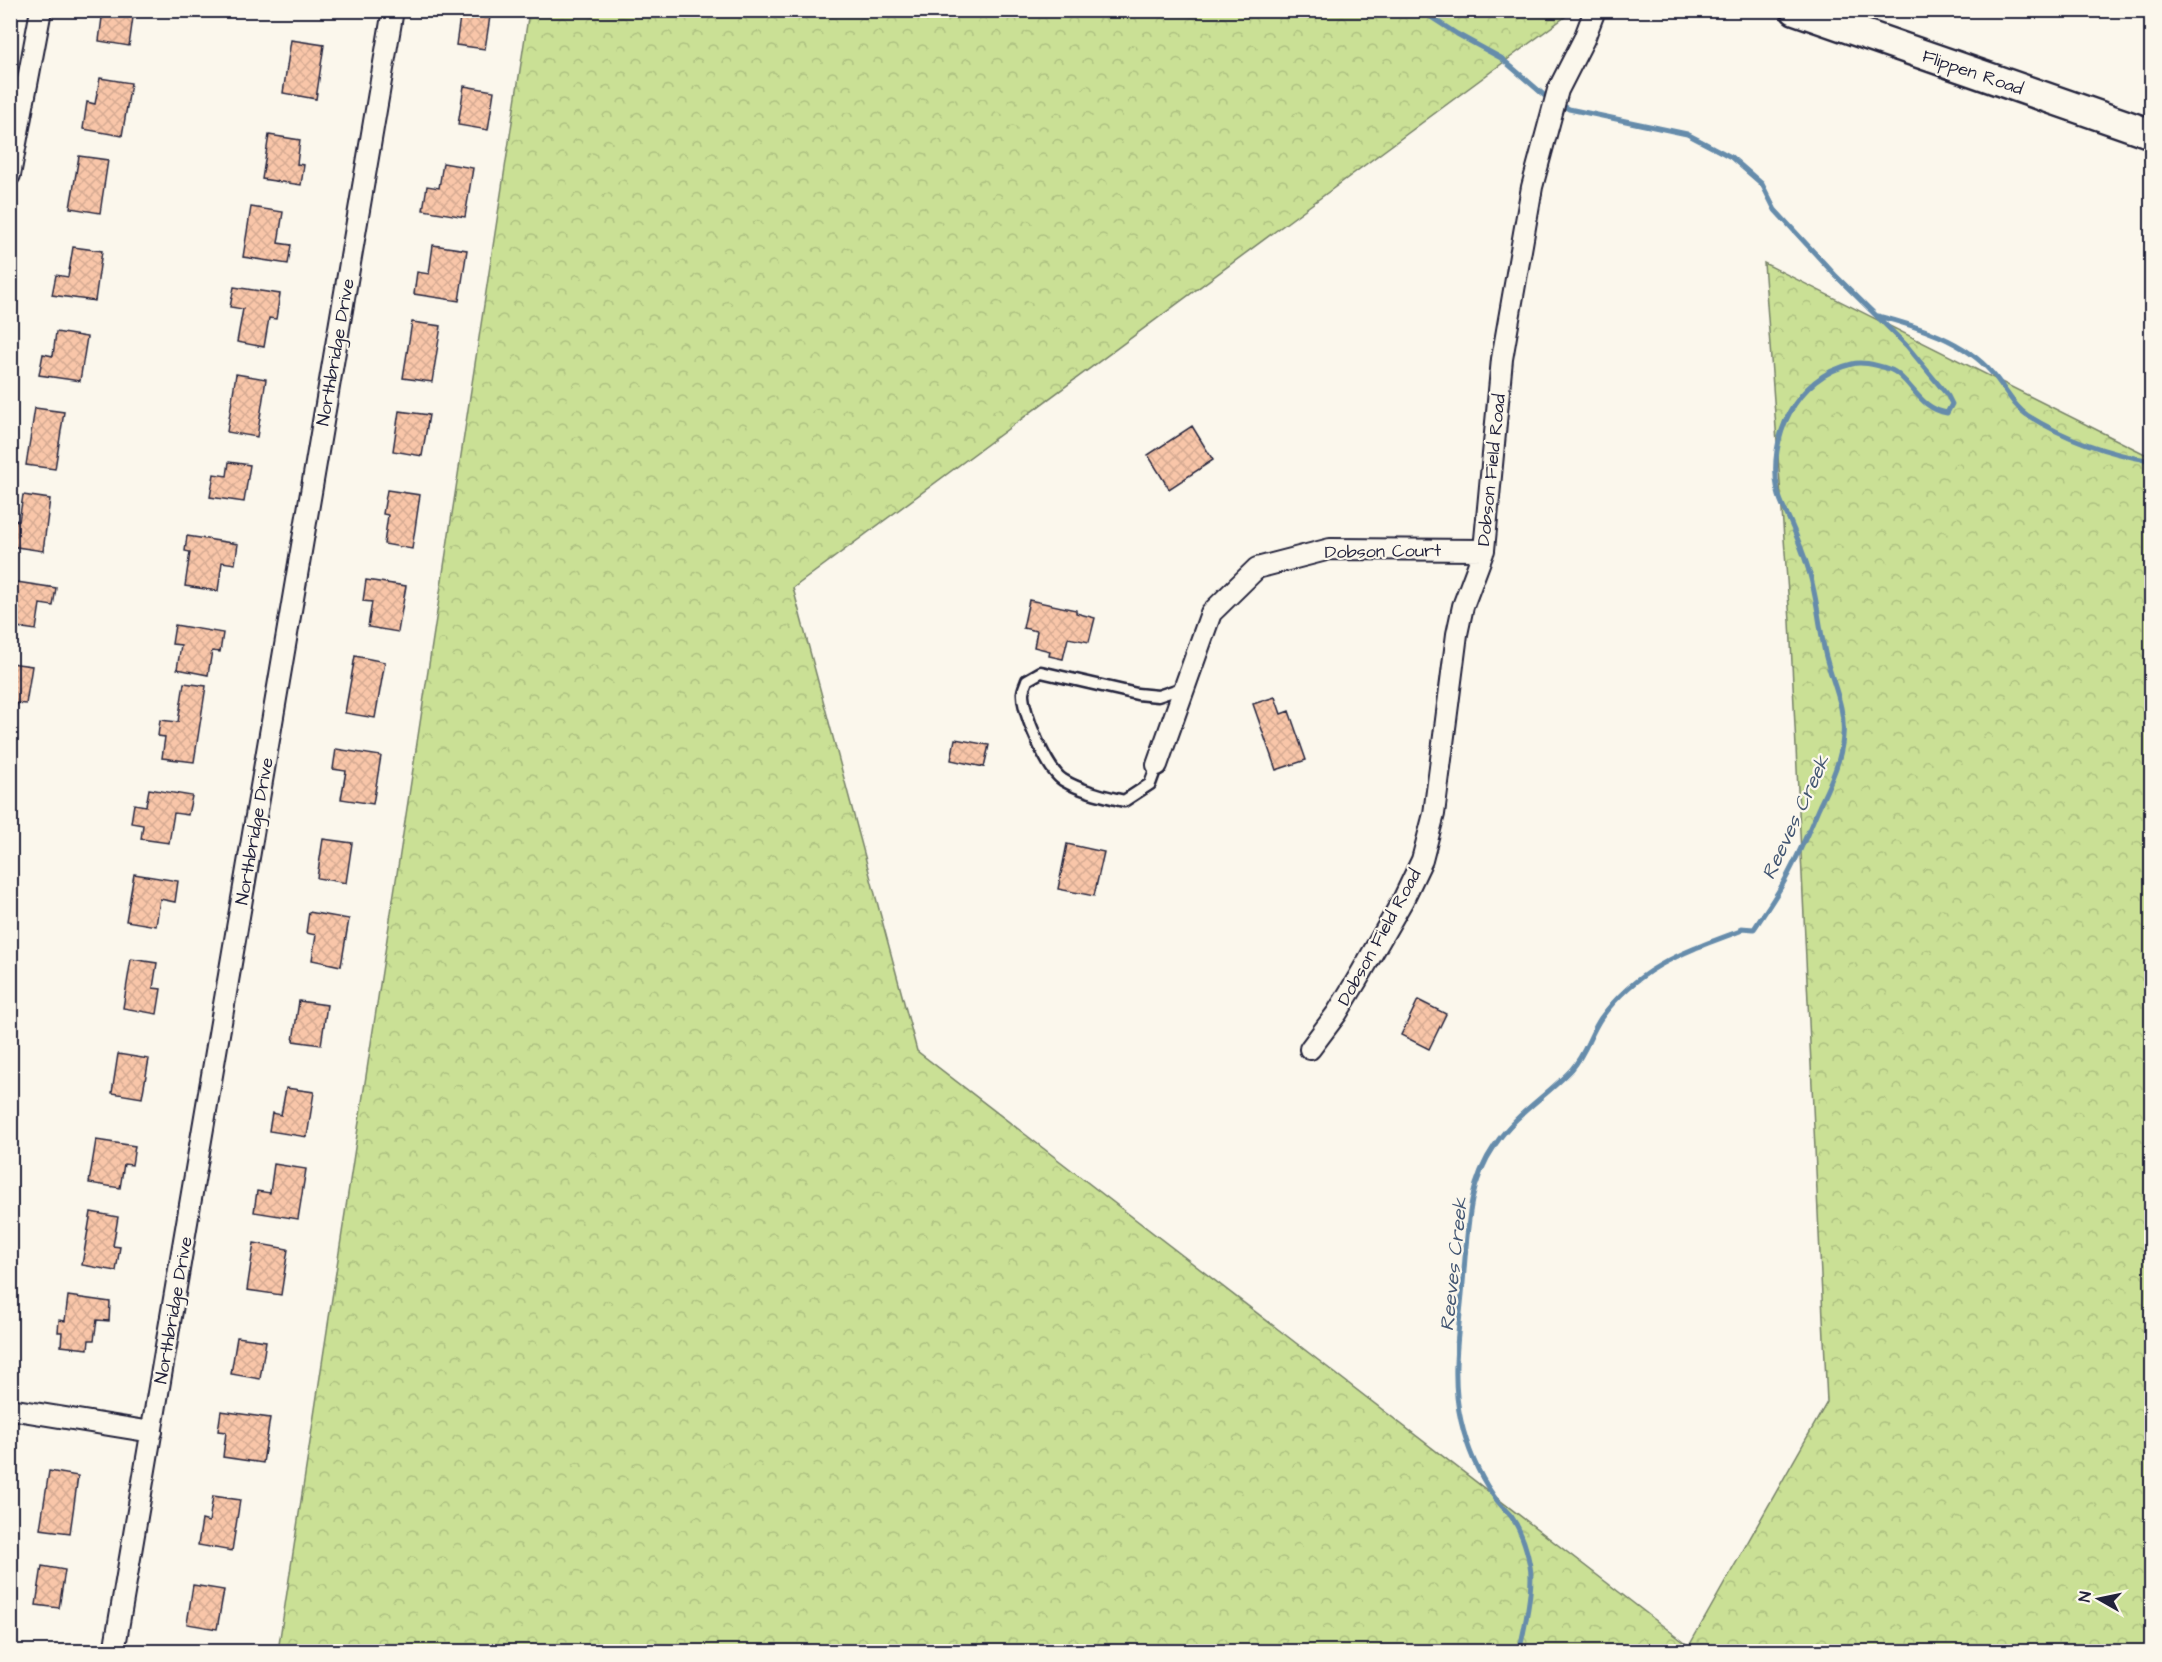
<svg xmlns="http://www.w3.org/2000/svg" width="2162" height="1662" viewBox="0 0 2162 1662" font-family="'Architects Daughter',sans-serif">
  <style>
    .forest { fill: url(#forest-crowns); stroke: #768168; stroke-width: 1.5 }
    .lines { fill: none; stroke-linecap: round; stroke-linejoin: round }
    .stream { stroke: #668cab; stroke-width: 5 }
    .building { fill: url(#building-cross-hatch); stroke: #22223b; stroke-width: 1.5 }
    .lane-casing { stroke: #22223b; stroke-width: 15 }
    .street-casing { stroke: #22223b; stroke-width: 24 }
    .secondary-casing { stroke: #22223b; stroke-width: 33 }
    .lane { stroke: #fbf7ec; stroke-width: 10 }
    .street { stroke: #fbf7ec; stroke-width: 20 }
    .secondary { stroke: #fbf7ec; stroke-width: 28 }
    .labels { text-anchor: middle; stroke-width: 4.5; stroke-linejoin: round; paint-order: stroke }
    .street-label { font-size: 18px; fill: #22223b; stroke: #fbf7ec }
    .water-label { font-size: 20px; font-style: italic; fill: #445773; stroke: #fbf7ec }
  </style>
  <defs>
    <pattern id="forest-crowns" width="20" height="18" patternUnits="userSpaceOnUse" patternTransform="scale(1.5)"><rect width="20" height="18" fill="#cae095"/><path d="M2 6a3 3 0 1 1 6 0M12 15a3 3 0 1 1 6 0" fill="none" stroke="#adc081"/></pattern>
    <pattern id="building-cross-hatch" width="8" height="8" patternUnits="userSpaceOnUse" patternTransform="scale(1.5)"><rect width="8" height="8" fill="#f9c6a9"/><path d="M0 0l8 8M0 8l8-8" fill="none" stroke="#d5aa92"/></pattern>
  </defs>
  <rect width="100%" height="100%" fill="#fbf7ec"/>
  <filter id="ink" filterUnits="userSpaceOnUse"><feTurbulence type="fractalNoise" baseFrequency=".0167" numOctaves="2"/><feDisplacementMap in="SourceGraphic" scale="12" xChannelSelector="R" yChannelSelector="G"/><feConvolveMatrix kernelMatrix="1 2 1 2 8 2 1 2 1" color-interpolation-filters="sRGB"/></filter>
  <g filter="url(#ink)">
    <!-- forest -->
    <path class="forest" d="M529,11H1573L793,588L917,1051L1689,1646L1827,1402L1790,621L1764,263L2151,457V1651H278Z"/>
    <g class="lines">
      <!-- stream -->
      <path class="stream" d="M1420,10L1457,34L1501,58L1545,96L1569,109L1687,134L1731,157L1762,184L1775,210L1835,275L1907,346L1948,396L1952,404L1947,413C1923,409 1916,390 1899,375C1891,367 1863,361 1852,364C1795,377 1767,439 1778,492C1780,502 1786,512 1790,521C1797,537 1803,552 1808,568C1817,596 1819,624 1825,653C1831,680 1846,707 1843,736C1841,763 1829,785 1818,809C1807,835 1796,862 1781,887C1773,901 1763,915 1754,929L1741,928L1740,931C1684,952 1638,967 1601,1018C1590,1034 1586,1053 1572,1069C1547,1096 1515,1114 1495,1145C1484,1161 1476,1181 1472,1200C1466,1231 1465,1263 1462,1294C1458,1336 1451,1379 1461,1421C1467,1447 1478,1473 1493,1495C1498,1503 1505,1509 1511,1516C1521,1530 1527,1549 1530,1566C1534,1586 1524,1631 1519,1652
        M1878,316C1917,326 1965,341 1992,373C2004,386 2012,405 2027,415C2064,438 2109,454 2152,461"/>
    </g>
    <!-- building -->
    <path class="building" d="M103,10H134L129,46L99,41Z
      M461,10H491L485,49L456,45Z
      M291,40L324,45L316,99L283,93Z
      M100,78L131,83L122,136L83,129L87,102L95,104Z
      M464,86L494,91L488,130L458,125Z
      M269,135L300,140L297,164L304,165L301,185L262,179Z
      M79,156L108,160L100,213L70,208Z
      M443,163L473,168L465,217L423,210L427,186L439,188Z
      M251,207L283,212L278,243L291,245L288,264L243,257Z
      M433,245L467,250L459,301L414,294L417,272L429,274Z
      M73,247L102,251L95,301L52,295L56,275L68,277Z
      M234,287L280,294L276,319L269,318L264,347L237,342L243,309L230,307Z
      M412,322L441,326L432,382L403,378Z
      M56,332L87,337L80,381L39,375L43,354L53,356Z
      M236,374L266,379L257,437L227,432Z
      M35,408L64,412L55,469L26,465Z
      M399,411L429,415L422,456L393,451Z
      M1192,426L1213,460L1169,489L1148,455Z
      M229,462L250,465L244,502L210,497L214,474L227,476Z
      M387,490L420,495L412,549L384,544L388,515L383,514Z
      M23,495L50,499L43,551L10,546L14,520L19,521Z
      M187,536L238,544L235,564L222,562L218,591L185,586L190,552L185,551Z
      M366,580L406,586L398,632L368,627L372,602L363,601Z
      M10,581L56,588L53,606L40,604L36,630L10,626Z
      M1029,600L1076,610V613L1095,618L1089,642L1068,638L1063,659L1049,656L1050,651L1034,647L1037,631L1023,628Z
      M175,625L223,633L220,652L212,651L208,675L177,669L181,645L172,644Z
      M355,656L385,662L375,718L345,713Z
      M10,663L32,666L26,704L17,703L14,721L10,720Z
      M184,683L206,686L194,762L162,758L165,737L158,736L160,720L178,722Z
      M1275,697L1281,714L1289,711L1306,760L1276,770L1253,704Z
      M955,739L989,745L984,767L951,760Z
      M336,749L381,756L373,804L341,799L346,771L333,769Z
      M10,754L16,755L11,788H10Z
      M149,789L192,796L188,815L174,813L169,843L141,839L143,825L131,823L134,804L146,806Z
      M323,839L352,843L346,883L317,878Z
      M1067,844L1104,852L1094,896L1058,889Z
      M134,874L178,881L175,902L160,899L156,926L126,921Z
      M309,912L349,919L341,966L312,960L316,935L306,933Z
      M131,959L157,963L153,988L161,989L157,1014L123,1008Z
      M1418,1000L1446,1014L1429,1049L1401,1035Z
      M299,1001L327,1005L321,1045L293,1041Z
      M118,1054L149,1059L142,1098L112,1093Z
      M286,1088L314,1092L307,1137L269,1131L272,1113L281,1115Z
      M96,1140L135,1146L132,1165L124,1164L120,1188L89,1183Z
      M274,1164L306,1169L298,1219L254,1212L257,1191L270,1193Z
      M91,1212L118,1217L113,1246L120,1247L116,1271L82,1265Z
      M254,1243L288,1249L281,1295L247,1290Z
      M68,1296L110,1302L109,1321L97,1320L94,1340H89L88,1349L61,1346L62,1332H58L59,1320L65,1321Z
      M237,1337L266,1341L260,1379L231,1374Z
      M221,1411L270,1418L263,1463L223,1457L226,1432L218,1431Z
      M49,1471L78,1476L70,1533L40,1529Z
      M213,1496L240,1500L232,1551L198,1545L202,1520L209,1522Z
      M42,1566L65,1570L59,1608L36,1605Z
      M193,1585L224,1590L217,1629L187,1624Z"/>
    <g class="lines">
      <defs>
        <path id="lane" d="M1157,765L1150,784L1124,801C1104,796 1081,791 1063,780C1047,770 1022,711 1023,693C1023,689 1026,684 1027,680L1041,672L1137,694L1158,696L1185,687"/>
        <path id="street" d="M10,175L41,10
          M1157,765L1211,613L1257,568L1330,549L1484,550
          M1310,1049L1337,1013L1357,980L1403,900L1422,860L1434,814L1457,634L1463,606L1484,550L1502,359L1532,187L1558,90L1584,39L1595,10
          M10,1409L152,1432
          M114,1652L393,10"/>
        <path id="secondary" d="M1795,10L2152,134"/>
      </defs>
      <!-- lane casing -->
      <use href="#lane" class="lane-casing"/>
      <!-- street casing -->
      <use href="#street" class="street-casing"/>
      <!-- secondary casing -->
      <use href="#secondary" class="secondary-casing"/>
      <!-- lane -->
      <use href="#lane" class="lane"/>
      <!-- street -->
      <use href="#street" class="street"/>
      <!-- secondary -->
      <use href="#secondary" class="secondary"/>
    </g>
  </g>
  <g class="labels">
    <!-- street labels -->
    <g class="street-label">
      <text transform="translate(1973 72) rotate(19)" y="6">Flippen Road</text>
      <text transform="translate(335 352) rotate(-80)" y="6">Northbridge Drive</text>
      <text transform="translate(1491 470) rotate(-84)" y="6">Dobson Field Road</text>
      <text transform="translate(1383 551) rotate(-1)" y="6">Dobson Court</text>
      <text transform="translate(254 831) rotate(-80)" y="6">Northbridge Drive</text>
      <text transform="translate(1379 937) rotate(-61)" y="6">Dobson Field Road</text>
      <text transform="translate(173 1310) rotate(-80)" y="6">Northbridge Drive</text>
    </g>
    <!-- water labels -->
    <g class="water-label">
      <text transform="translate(1795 817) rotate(-65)" y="7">Reeves Creek</text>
      <text transform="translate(1453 1264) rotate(-84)" y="7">Reeves Creek</text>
    </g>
  </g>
  <!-- margin -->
  <rect width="2162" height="1662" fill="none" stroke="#fbf7ec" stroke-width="36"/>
  <rect x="18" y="18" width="2126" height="1626" fill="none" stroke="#22223b" stroke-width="2" filter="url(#ink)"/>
  <!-- north arrow -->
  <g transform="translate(2099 1599) rotate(279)" stroke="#fbf7ec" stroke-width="4.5" paint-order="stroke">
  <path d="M0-4.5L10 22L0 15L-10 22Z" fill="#22223b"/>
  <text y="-9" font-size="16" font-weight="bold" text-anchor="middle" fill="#22223b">N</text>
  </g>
</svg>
